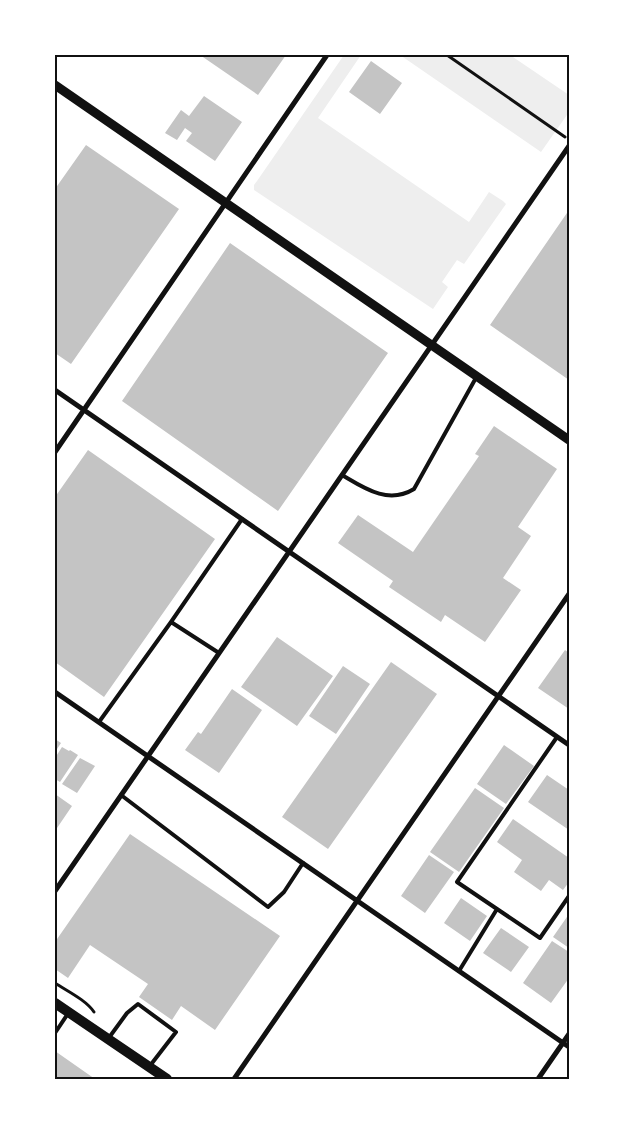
<svg xmlns="http://www.w3.org/2000/svg" width="624" height="1134" viewBox="0 0 624 1134" font-family="'PT Serif',serif">
  <style>
    .green { fill: #eee }
    .building { fill: #c4c4c4 }
    .lines { fill: none; stroke-linecap: round; stroke-linejoin: round }
    .path { stroke: #111; stroke-width: 3 }
    .service { stroke: #111; stroke-width: 4 }
    .minor { stroke: #111; stroke-width: 5 }
    .tertiary { stroke: #111; stroke-width: 9 }
    .secondary { stroke: #111; stroke-width: 10 }
    .neatline { fill: none; stroke: #111; stroke-width: 2 }
  </style>
  <rect width="100%" height="100%" fill="#fff"/>
  <!-- green -->
  <path class="green" d="M344,55H361L318,118L469,222L489,192L503,201L506,204L464,264L457,260L442,282L448,287L433,309L254,190V185L257,181Z
    M400,55H510L569,95V112L541,152Z"/>
  <!-- building -->
  <path class="building" d="M200,55H286L258,95Z
    M371,61L402,83L380,114L349,92Z
    M204,96L242,122L215,161L186,141L192,133L185,128L177,140L165,133L181,110L189,116Z
    M86,145L179,209L71,364L55,353V189Z
    M569,210V380L490,325Z
    M230,243L388,353L278,511L122,401Z
    M494,426L557,469L518,527L531,536L503,578L521,590L485,642L445,615L441,622L389,587L393,581L338,543L358,515L413,552L479,456L475,454Z
    M88,450L215,539L104,697L55,662V497Z
    M277,637L333,676L297,726L241,687Z
    M565,650L569,653V709L538,688Z
    M391,662L437,694L328,849L282,817Z
    M343,666L370,684L336,734L309,716Z
    M232,689L262,710L219,773L185,750L198,732L201,734Z
    M55,739L61,743L55,752Z
    M504,745L534,766L506,804L477,784Z
    M62,747L69,751L70,750L78,755L60,782L55,779V758Z
    M80,758L95,766L77,793L62,784Z
    M547,775L569,790V830L528,802Z
    M475,788L504,808L459,872L430,852Z
    M55,794L72,806L55,831Z
    M513,819L569,858V882L563,890L549,880L541,891L514,872L522,860L497,842Z
    M130,834L280,936L215,1030L181,1006L172,1020L139,997L148,984L90,945L68,978L55,969V942Z
    M429,855L454,872L425,913L401,896Z
    M461,898L487,916L470,941L444,923Z
    M569,914V948L553,937Z
    M501,928L529,947L511,972L483,953Z
    M552,941L569,952V978L551,1003L523,983Z
    M55,1051L95,1079H55Z"/>
  <g class="lines">
    <!-- path -->
    <path class="path" d="M447,55L565,137
      M55,983C67,991 86,1000 94,1012"/>
    <!-- service -->
    <path class="service" d="M342,475C364,488 388,505 414,489L477,376
      M171,622L219,653
      M99,722L171,622L242,519
      M557,737L457,882L540,938L569,896
      M121,795L268,907L284,892L303,863
      M459,971L497,909
      M55,1033L69,1012
      M108,1039L127,1013L138,1004L176,1032L149,1067"/>
    <!-- minor -->
    <path class="minor" d="M55,390L569,745
      M55,452L327,55
      M55,692L569,1047
      M55,891L569,146
      M234,1079L569,594
      M538,1079L569,1034"/>
    <!-- tertiary -->
    <path class="tertiary" d="M55,85L569,440"/>
    <!-- secondary -->
    <path class="secondary" d="M55,1003L167,1079"/>
  </g>
  <!-- border -->
  <rect width="624" height="1134" fill="none" stroke="#ffffff" stroke-width="112"/>
  <rect x="56" y="56" width="512" height="1022" class="neatline"/>
</svg>
